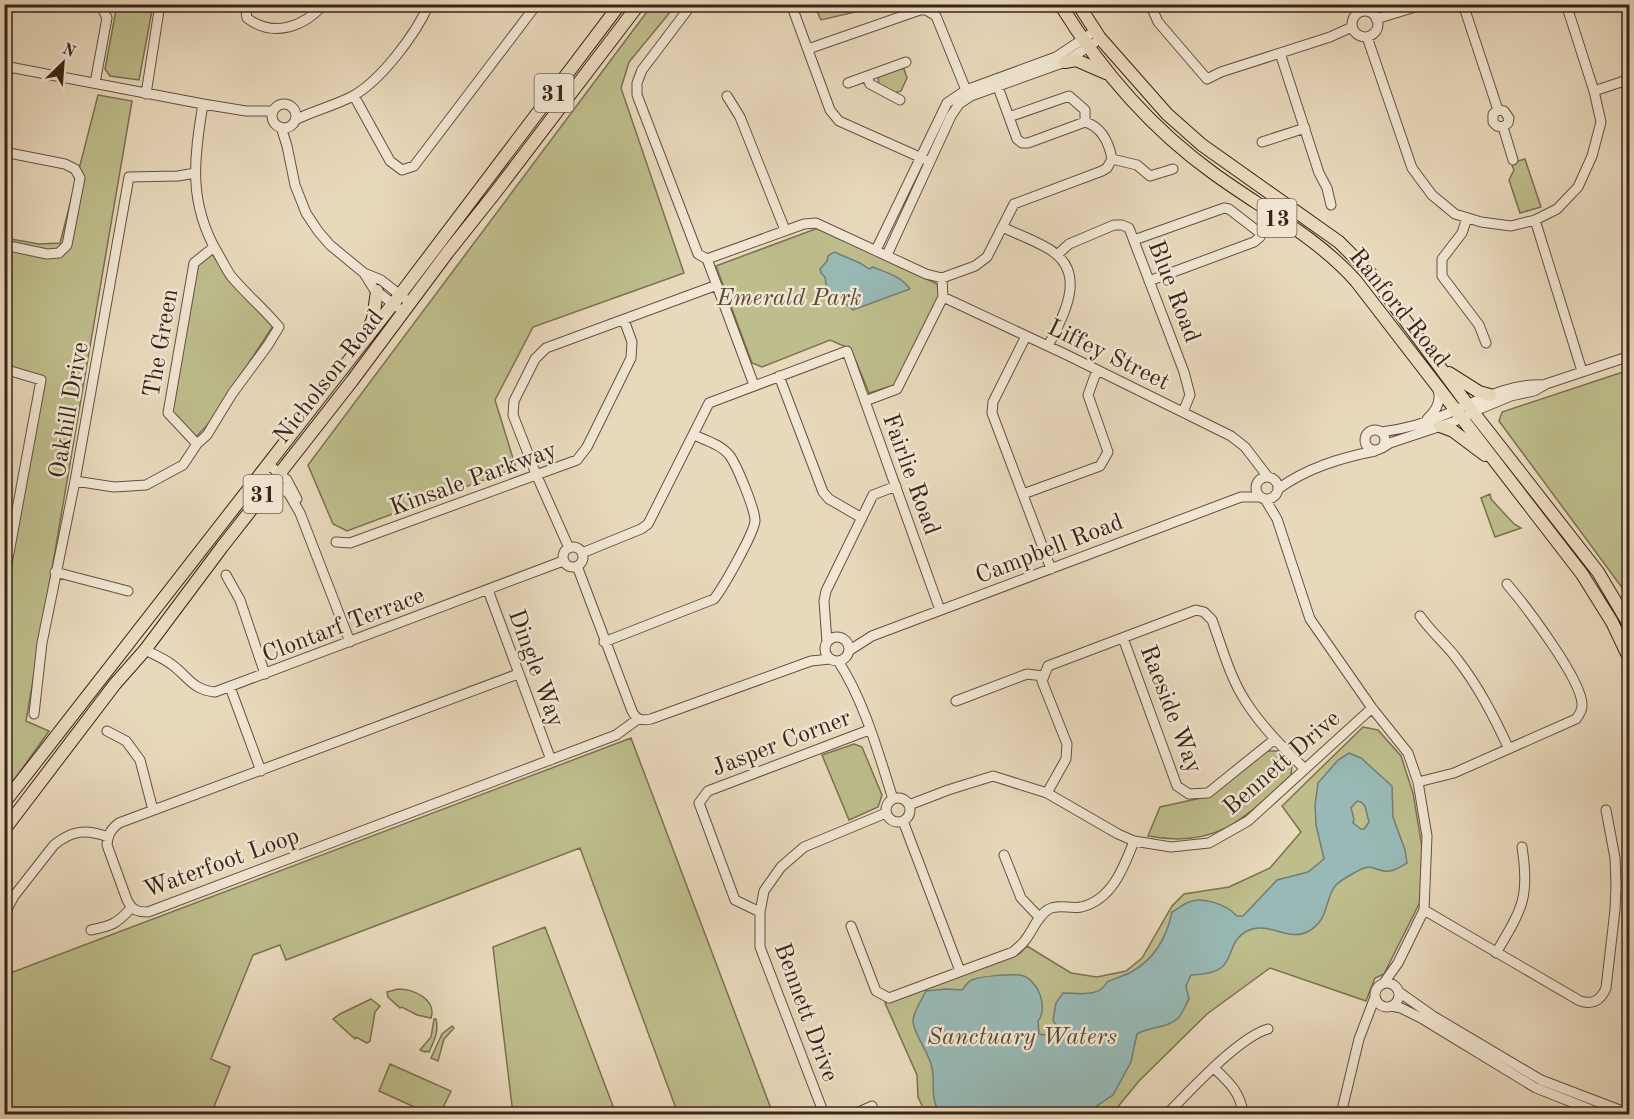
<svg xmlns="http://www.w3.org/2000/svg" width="1634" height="1119" viewBox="0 0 1634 1119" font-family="'Old Standard TT',serif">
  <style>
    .green { fill: #bebd8c; stroke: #7c7052; stroke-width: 1.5 }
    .water { fill: #98b9b5; stroke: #727d76; stroke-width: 1.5; fill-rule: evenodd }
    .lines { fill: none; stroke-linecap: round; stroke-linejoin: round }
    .minor-casing { stroke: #655041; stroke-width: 11 }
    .major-casing { stroke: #392318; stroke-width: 14 }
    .minor { stroke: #f1e6d3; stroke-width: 9 }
    .major { stroke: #e9d9bc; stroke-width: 12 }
    .labels { text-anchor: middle; stroke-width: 5; stroke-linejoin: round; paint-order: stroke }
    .shield { fill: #f1e6d3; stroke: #705e50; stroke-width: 1.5 }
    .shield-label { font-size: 22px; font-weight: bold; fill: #392318 }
    .street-label { font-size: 24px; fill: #392318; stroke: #f1e6d3 }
    .park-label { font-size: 24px; font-style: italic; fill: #5a4a35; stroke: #f1e6d3 }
  </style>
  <rect width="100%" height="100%" fill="#e9d9bc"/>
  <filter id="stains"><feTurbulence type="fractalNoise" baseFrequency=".00333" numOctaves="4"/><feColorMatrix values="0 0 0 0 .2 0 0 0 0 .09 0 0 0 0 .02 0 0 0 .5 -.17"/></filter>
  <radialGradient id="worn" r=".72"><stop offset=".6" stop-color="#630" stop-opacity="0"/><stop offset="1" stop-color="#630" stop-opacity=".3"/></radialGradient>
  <!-- green -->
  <path class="green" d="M117,5H153L139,80L110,76L105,69Z
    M652,5H676L629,62L621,88L684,273L533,327L495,400L516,468L347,531L333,524L308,465Z
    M814,5H885L821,20Z
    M1362,5V4L1405,5L1376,14L1363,9Z
    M900,68L904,69L907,78L901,91L895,93L879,85L878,77Z
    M98,95L132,101L26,721L49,731L5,793V594L44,378L6,366L5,362V238L39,244L60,243Z
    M1525,159L1541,207L1520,213L1509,180L1514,170L1511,163Z
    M818,228L937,284L940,296L895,385L869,393L851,349L830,340L762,367L752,363L716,266Z
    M211,252L229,280L273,326L210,422L196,437L171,410L197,262Z
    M1629,370H1630L1629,597L1499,421L1502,412Z
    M1490,494L1491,499L1514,524L1521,528L1495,537L1481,498Z
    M1363,727L1378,730L1401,756L1413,793L1422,847L1420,902L1384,974L1375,978L1366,1001L1270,968L1207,1014L1139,1081L1112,1114H926L918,1097L917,1075L885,1003L1019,954L1027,946L1071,973L1097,977L1126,971L1142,958L1172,906L1184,894L1229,887L1270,868L1301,832L1282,806Z
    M631,738L773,1114H678L580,848L286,960L280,945L253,955L211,1059L230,1067L211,1114H5V975Z
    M854,744L862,747L882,795L878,807L849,820L822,755Z
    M1266,751H1278L1292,766L1291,775C1244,819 1217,849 1148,836L1160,807L1210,796Z
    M545,927L616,1114H513L493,947Z
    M398,989C413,989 437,999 431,1018L417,1015L402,1007L400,1008L388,997L387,992Z
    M371,999L380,1006L375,1012L370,1041L367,1043L356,1037L355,1039L333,1019L340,1014Z
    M434,1019H436C439,1032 434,1041 429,1052L426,1051L425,1052L420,1050L431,1037Z
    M452,1026L454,1028L444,1039L438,1061L431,1058L442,1034Z
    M390,1064L451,1091L440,1114H430L379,1091Z"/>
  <!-- water -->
  <path class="water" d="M834,252L860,263L869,269L873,267C887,273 901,276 910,289L853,310L846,304L837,306L828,299L825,277L821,273L820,269L827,261L828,256Z
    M1349,753L1361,758L1392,786L1393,817L1405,850L1407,863C1402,866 1396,870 1390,871C1383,873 1375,867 1368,867C1361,868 1341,880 1336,885C1324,899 1330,919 1309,931C1289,943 1267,920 1247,931C1220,946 1243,974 1191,975L1186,986L1189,999C1186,1004 1183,1012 1179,1017C1168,1029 1150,1026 1137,1034L1131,1062L1113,1095L1086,1113L940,1114C928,1094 937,1083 931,1064C928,1052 913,1032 913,1021C914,1010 921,1001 926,991L946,989L962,990C965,987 968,981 972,980C980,976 1011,974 1020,975C1038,978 1049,1008 1038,1021L1039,1034L1045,1035L1051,1034L1056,1025L1053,1020L1056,1003L1063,993C1078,993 1099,998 1107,982C1115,978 1125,976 1133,971C1155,958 1167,936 1172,912C1178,909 1183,904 1189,902C1203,896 1227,905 1237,916H1243L1277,880L1308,872L1324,859L1316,825L1315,805L1318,783L1338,760ZM1357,801L1361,802L1365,806L1369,822L1364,829H1361L1353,823L1354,819L1351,808Z"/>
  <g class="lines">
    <defs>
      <path id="minor" d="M245,4L247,18C273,38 304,27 324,4
        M692,4L642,70L637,83V95L698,254L707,259
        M791,4L830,110L839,121L924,159
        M1463,4L1498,110
        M1151,6L1158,22L1207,79L1221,72L1330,37L1352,27
        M1352 24a13 13 0 1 1 26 0a13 13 0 1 1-26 0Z
        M1376,19L1425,4
        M1367,37L1412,168L1432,195L1455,214L1481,222L1511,226L1535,220L1557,209L1578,187L1592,156L1601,122L1594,91L1566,4
        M808,49L920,10H926L936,16L966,90L970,95
        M1280,53L1319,173L1327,188L1331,205
        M4,66L203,104L246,111H273
        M867,77L870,84L900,100
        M95,83L107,18L100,4
        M848,83L906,62
        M1594,91L1630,79
        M146,94L160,4
        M354,96L390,161L402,170L414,166L537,4
        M727,96L740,117L785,230
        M272 116a12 12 0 1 1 24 0a12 12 0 1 1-24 0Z
        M1498,110L1493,114V122L1497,126L1503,127
        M1498,110L1504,111L1509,118L1508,123L1503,127
        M1009,117L1069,96L1085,110V122
        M295,120C313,111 333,106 351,97C380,82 416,34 429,4
        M281,127L287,146L295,185L306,213L318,231L330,245L364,273L381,280L404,298
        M1503,127L1513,160
        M1262,142L1305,128
        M4,152L65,164L75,169L80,178L67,245L59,253L47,254L4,245
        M1112,159L1137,165L1150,176L1173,169
        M1467,218L1462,233L1442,259V276L1479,325L1486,343
        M1535,220L1582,371
        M1002,227C1017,234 1034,240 1049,249C1089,273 1063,316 1048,346
        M1134,240L1224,208L1229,209L1260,233V237L1254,242L1149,281
        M876,250L947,103L966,90L1056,57L1095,31
        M887,255L951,116L959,104L971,96L1065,62L1094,43
        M1057,255L1069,244L1114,225H1122L1129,228L1184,372L1190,395L1183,412
        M707,259L804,224L816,223L926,274L942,278L943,297L897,389L865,401
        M707,259L754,385
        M364,273L374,289L397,307
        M942,278L975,266L987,257L1014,204L1102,171L1107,168L1112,159C1109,143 1102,127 1085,122L1028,143H1022L1017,139L995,79
        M943,297L1067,355L1231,436L1245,447L1268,477
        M1026,336L993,402L992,413L1051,569
        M4,369L41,380L4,580
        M779,376L823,492L829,499L862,518
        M1427,419C1436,411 1442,402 1438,390
        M1365 440a10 10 0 1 1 20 0a10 10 0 1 1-20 0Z
        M1381,432C1405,429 1427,423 1449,413C1479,400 1510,383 1544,385
        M197,444L168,413L194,263L214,247
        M1382,448L1390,443L1453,422L1482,408L1511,396L1534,391L1546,384L1630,356
        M268,464L287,480L297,499
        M1256 488a11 11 0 1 1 22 0a11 11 0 1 1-22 0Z
        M268,477L289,494L300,513L350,642
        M75,481L114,487L146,485L183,465L197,444L207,435L232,394L268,345L279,327C264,309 246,294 231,276C226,269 222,260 217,252C188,202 194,158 203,104
        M1278,489C1307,468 1340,458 1375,451
        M1023,494L1100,466L1108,452L1088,395L1097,370
        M1265,499L1277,519L1310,619L1372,708L1408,753L1418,782L1427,836L1424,910L1398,963L1383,984
        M336,542L350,543L577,460L587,447L631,358L632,342L624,320
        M563 557a10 10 0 1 1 20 0a10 10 0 1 1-20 0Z
        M569,548L536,474L513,415L514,401L535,359L546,348L717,285
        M582,553L641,529L648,524L709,403L847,351L940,610
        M577,566L632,711C636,720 642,721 651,719L811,661L830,659
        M55,572L128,591
        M226,575L240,600L265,674
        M488,590L551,760
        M1420,616C1431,632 1446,644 1457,659C1479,687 1494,717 1509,749
        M825 649a12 12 0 1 1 24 0a12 12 0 1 1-24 0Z
        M1123,638L1177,786L1189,794L1208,793L1275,739
        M604,642L714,599C723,588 754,533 755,521C755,509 737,466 730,456C722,445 705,440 694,435
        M827,642L824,601L826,591L873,495L896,486
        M145,650C153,654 163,658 171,664C188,676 192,690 215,692L563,561
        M850,650L872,636L1241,497H1259
        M838,661C864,700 879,755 893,799
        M518,674L119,823C111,829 108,834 107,845L127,900C132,910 137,912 148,912L616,735L638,719
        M230,687L261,771
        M956,701L1027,674L1043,676
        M34,714L42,643L75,481L129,177L178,176L195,173
        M107,731L126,741L140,760L153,810
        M1418,782L1454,773L1576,719C1579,715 1582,711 1582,706C1584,682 1524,604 1507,584
        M1047,793L1066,759L1067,744L1042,681L1048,666L1196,610L1204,612L1212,620C1222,647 1230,678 1246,702C1262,727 1283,748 1304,768
        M886 810a12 12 0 1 1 24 0a12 12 0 1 1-24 0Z
        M909,805L948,790L993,776L1047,793L1118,834L1134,841L1171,847L1209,843L1248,821L1372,708
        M903,821L960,971
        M1004,855L1021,898L1040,918
        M1424,910L1580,1001C1593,1005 1601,1000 1606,988L1615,910L1616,886L1615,858L1606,810
        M760,912L735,900L699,803L708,791L869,730
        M4,915L14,896L54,845C72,830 86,829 108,837
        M851,926L876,991L889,998L1013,952C1017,948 1023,944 1026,939C1033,930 1038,915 1049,909C1058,904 1070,909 1081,907C1112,900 1124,867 1134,841
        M91,930C111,926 117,924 131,908
        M1496,953C1522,909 1530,898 1522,847
        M1375 995a12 12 0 1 1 24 0a12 12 0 1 1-24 0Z
        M1399,992L1433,1016L1541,1080L1630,1114
        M1391,1006L1401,1008L1421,1018L1536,1088L1602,1114
        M1214,1068C1229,1082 1241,1093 1243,1114
        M824,1114L760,947V912L764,891L781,867L804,847L886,813
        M854,1114L872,1106
        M1167,1114C1190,1091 1239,1037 1268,1029
        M1341,1114L1359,1039L1375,997"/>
      <path id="major" d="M1060,4C1100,69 1152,129 1213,173C1261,208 1317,237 1356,281L1582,574L1612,622L1630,660
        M1078,4L1100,38L1167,114L1202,145L1339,242L1371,274L1473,412L1598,572L1630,626
        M1065,62L1076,60L1106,73
        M368,330L373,319L377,291
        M1449,373L1479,392L1490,395
        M1440,426L1453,431L1485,455
        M4,803L396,300L620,4
        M4,830L115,684L145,650L222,547L352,381L448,252L495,193L639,4"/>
    </defs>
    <!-- minor casing -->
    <use href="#minor" class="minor-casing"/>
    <!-- major casing -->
    <use href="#major" class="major-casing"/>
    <!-- minor -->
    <use href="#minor" class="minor"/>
    <!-- major -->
    <use href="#major" class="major"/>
  </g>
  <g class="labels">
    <!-- shield labels -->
    <g class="shield">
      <rect x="534.5" y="74" width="39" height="38" rx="4.5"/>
      <rect x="1257.5" y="199" width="39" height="38" rx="4.5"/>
      <rect x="243.5" y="475" width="39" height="38" rx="4.5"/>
    </g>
    <g class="shield-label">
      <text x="554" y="101">31</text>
      <text x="1277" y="226">13</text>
      <text x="263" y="502">31</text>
    </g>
    <!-- street labels -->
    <g class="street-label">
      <text transform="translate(1175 291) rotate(69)" y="8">Blue Road</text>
      <text transform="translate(1400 307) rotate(51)" y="8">Ranford Road</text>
      <text transform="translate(160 343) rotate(-80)" y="8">The Green</text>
      <text transform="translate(1109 354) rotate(26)" y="8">Liffey Street</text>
      <text transform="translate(328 376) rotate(-52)" y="8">Nicholson Road</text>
      <text transform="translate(68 410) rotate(-80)" y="8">Oakhill Drive</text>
      <text transform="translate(912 474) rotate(70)" y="8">Fairlie Road</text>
      <text transform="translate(473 478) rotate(-20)" y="8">Kinsale Parkway</text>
      <text transform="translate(1049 548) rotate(-21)" y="8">Campbell Road</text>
      <text transform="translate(343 624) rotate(-21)" y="8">Clontarf Terrace</text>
      <text transform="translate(537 668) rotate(70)" y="8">Dingle Way</text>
      <text transform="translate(1172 709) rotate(69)" y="8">Raeside Way</text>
      <text transform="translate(781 742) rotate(-21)" y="8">Jasper Corner</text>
      <text transform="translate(1281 762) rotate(-41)" y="8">Bennett Drive</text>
      <text transform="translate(221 862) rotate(-20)" y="8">Waterfoot Loop</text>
      <text transform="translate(807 1012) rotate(70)" y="8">Bennett Drive</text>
    </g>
    <!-- park labels -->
    <g class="park-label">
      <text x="789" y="305">Emerald Park</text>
      <text x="1022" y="1044">Sanctuary Waters</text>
    </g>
  </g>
  <!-- margin -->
  <rect width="1634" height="1119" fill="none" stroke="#e9d9bc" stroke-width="24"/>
  <rect x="6" y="6" width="1622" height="1107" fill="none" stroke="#392318" stroke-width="3"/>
  <rect x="12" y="12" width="1610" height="1095" fill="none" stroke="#392318" stroke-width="1.5"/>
  <!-- north arrow -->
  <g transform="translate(63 63) rotate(25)" stroke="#f1e6d3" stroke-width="4.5" paint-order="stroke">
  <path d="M0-4.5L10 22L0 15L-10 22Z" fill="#392318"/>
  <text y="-9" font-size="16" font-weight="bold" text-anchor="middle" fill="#392318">N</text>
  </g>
  <rect width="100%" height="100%" filter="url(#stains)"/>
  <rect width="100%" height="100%" fill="url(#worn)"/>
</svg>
